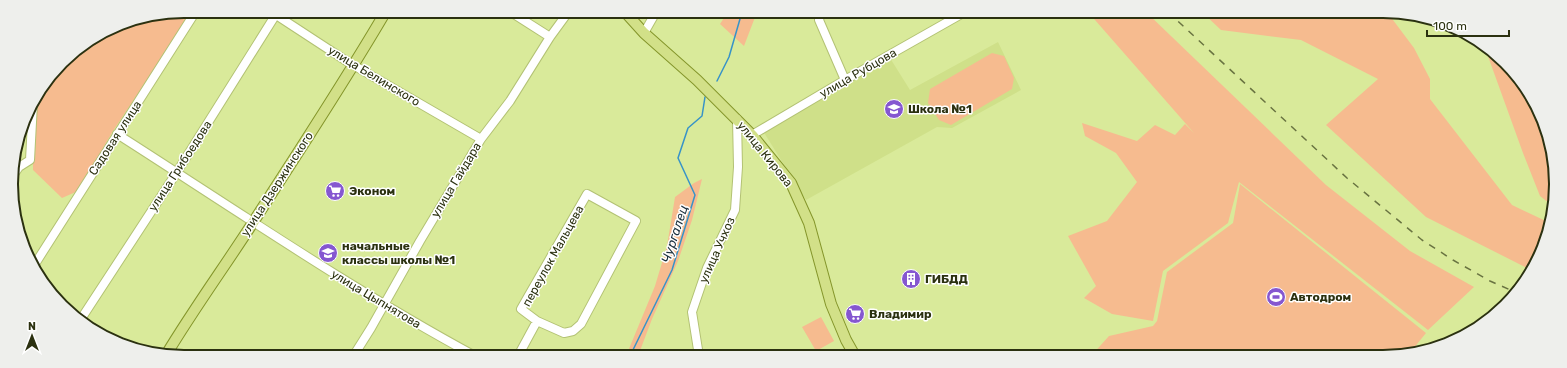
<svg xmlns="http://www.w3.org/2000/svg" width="1567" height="368" viewBox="0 0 1567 368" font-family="Rubik,sans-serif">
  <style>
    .built { fill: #cfe089 }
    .green { fill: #f6bb8f }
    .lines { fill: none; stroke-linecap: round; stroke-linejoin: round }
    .stream { stroke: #3793c8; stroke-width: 1.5 }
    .minor-casing { stroke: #b3c274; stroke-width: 10 }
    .major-casing { stroke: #84952a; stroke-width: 12 }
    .minor { stroke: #fff; stroke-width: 8 }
    .major { stroke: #d2e088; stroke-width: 10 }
    .rail { stroke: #697341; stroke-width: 1.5; stroke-dasharray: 7 7; stroke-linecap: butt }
    .labels { text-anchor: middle; stroke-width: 3; stroke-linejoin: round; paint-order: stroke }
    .street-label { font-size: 12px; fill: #2b3110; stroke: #fff }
    .poi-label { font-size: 12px; font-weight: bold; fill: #2b3110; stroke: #fff; text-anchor: start }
    .water-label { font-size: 13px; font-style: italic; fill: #1b2f3c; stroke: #fff }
    .rim { fill: none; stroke: #2b3110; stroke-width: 2 }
  </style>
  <rect width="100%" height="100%" fill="#d9ea9a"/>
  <!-- built -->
  <path class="built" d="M998,42L1021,90L952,128L937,127L806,200L763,131L890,58L910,90Z"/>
  <!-- green -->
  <path class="green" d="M184,11H193L113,131L78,191L62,198L33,170V163L35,158L37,97L70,54L118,24Z
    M728,12H757L744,46L720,24Z
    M1088,12H1146L1326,185L1410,251L1474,287L1428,330L1239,182L1228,223L1163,271L1153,321L1112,314L1084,298L1096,286L1068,236L1107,221L1137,182L1116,153L1085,136L1082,123L1137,141L1155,125L1175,135L1185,124L1194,133Z
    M1202,12H1390V16L1414,48L1430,79V99L1512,205L1550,223L1538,261L1531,270L1426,217L1326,125L1378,79L1301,40L1221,30Z
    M1485,48L1520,79L1550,139L1554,207L1540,196L1523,153Z
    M992,53L1004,56L1014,78L1012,89L951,125L939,120L928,103L930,89Z
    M702,179L692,220L678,261L652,319L638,356H626L655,286L667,246L675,197L694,183Z
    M1240,184L1426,333L1409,354L1405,356H1091L1109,336L1153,326L1157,321L1167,272L1233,223Z
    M821,317L834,341L816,351L802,327Z"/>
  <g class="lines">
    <!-- stream -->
    <path class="stream" d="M717,81L729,57L742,12
      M630,356L672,270L695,195L678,158L688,128L702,116L705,97"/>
    <defs>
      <path id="minor" d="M270,11L348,62L481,139
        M509,11L550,37
        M821,12L819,20L845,80
        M644,33L656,12
        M117,134C236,210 351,289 475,356
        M752,135L845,80L965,12
        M12,177L19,167L30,160L33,103
        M35,264L196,11
        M81,319L177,172L278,11
        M354,355L371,328L420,241L481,139L510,101L550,37L569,11
        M518,356L537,321L521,309L587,194L636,221L581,324L573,331L564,333L537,321
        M699,356L692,312L707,268L735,210L738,167L737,119"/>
      <path id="major" d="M625,12L644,33L697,80L752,135L791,183L809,223L831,304L846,340L855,356
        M166,355C193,310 225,266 254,221C298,152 344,83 386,11"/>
    </defs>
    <!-- minor casing -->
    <use href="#minor" class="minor-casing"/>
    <!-- major casing -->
    <use href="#major" class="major-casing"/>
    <!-- minor -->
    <use href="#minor" class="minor"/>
    <!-- major -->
    <use href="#major" class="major"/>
    <!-- rail -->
    <path class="rail" d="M1168,12L1347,178L1422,240L1453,260L1490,281L1515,292"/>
  </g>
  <!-- icons -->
  <defs>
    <symbol id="school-disc" viewBox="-11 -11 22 22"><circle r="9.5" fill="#8557d0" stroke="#fff"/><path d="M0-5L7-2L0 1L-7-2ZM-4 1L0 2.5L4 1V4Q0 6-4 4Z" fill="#fff"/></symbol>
    <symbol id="supermarket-disc" viewBox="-11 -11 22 22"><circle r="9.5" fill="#8557d0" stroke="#fff"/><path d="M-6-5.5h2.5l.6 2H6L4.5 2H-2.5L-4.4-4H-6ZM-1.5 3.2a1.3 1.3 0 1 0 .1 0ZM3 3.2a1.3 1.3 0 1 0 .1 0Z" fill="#fff"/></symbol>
    <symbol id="building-disc" viewBox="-11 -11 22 22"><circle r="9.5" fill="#8557d0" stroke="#fff"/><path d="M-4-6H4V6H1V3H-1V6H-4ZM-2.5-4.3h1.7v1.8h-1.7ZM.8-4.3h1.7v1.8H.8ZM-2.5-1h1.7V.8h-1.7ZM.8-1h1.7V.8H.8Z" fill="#fff"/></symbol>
    <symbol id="stadium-disc" viewBox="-11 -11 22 22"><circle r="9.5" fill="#8557d0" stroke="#fff"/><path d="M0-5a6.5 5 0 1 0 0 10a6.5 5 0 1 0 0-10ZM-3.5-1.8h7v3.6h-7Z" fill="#fff"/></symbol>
  </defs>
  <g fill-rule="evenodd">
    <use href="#school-disc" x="883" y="98" width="22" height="22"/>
    <use href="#supermarket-disc" x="324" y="180" width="22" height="22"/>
    <use href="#school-disc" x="317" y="242" width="22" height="22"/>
    <use href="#building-disc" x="900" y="268" width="22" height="22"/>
    <use href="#stadium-disc" x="1265" y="286" width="22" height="22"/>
    <use href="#supermarket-disc" x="844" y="303" width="22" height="22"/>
  </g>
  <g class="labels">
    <!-- street labels -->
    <g class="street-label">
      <text transform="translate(858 73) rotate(-30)" y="4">улица Рубцова</text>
      <text transform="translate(374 76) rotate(31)" y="4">улица Белинского</text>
      <text transform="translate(115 138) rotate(-57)" y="4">Садовая улица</text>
      <text transform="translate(765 154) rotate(51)" y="4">улица Кирова</text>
      <text transform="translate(180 166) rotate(-57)" y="4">улица Грибоедова</text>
      <text transform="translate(456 180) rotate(-59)" y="4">улица Гайдара</text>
      <text transform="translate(277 184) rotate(-57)" y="4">улица Дзержинского</text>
      <text transform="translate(717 250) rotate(-66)" y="4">улица Учхоз</text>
      <text transform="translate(553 256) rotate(-61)" y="4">переулок Мальцева</text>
      <text transform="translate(376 299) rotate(31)" y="4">улица Цыпнятова</text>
    </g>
    <!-- poi labels -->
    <g class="poi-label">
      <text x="908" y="113">Школа №1</text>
      <text x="349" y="195">Эконом</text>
      <text x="342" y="250">начальные<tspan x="342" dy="14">классы школы №1</tspan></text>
      <text x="925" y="283">ГИБДД</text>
      <text x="1290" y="301">Автодром</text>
      <text x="869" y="318">Владимир</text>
    </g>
    <!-- water labels -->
    <g class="water-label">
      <text transform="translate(674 234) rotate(-72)" y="5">Чургалец</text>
    </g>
  </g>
  <!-- crop -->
  <path d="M0 0H1567V368H0ZM184 18H1383A166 166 0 0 1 1549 184V184A166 166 0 0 1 1383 350H184A166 166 0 0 1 18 184V184A166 166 0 0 1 184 18Z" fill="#eeefec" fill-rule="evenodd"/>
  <path class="rim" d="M184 18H1383A166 166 0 0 1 1549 184V184A166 166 0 0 1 1383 350H184A166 166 0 0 1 18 184V184A166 166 0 0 1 184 18Z"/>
  <!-- north arrow -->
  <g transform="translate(32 336)" stroke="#ffffff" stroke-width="3" paint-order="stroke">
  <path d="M0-3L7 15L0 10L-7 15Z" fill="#2b3110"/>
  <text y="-6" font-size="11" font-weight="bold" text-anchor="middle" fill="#2b3110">N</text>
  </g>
  <!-- scale -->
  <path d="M1427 30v6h82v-6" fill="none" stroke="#2b3110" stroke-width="2"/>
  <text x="1433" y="30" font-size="12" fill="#2b3110" stroke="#ffffff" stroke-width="3" paint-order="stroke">100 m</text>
</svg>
